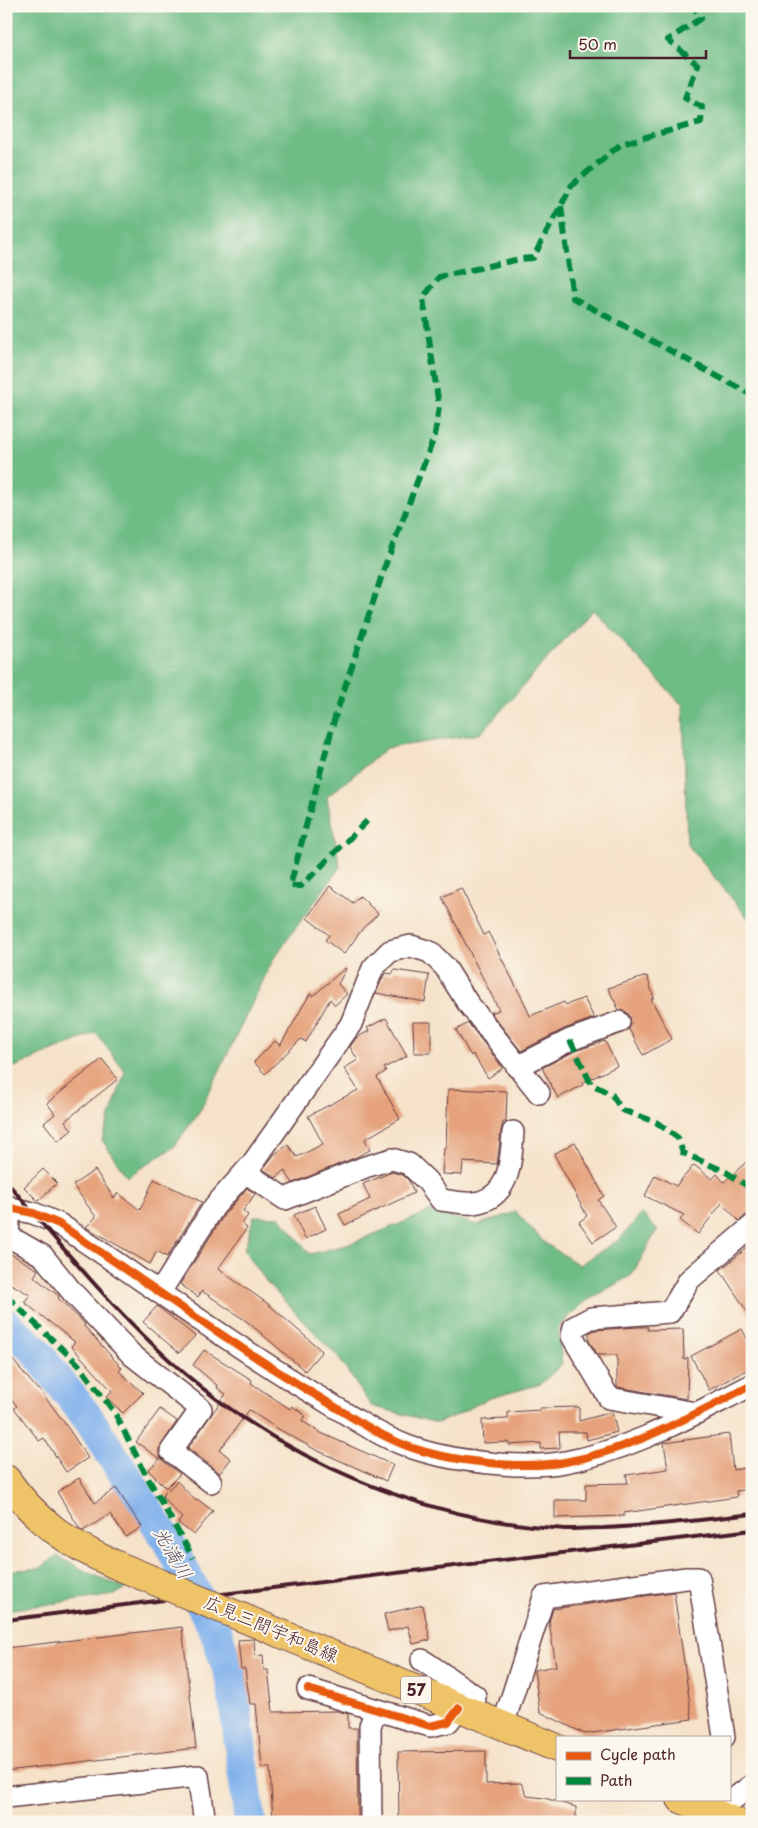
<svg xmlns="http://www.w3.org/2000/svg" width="758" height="1828" viewBox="0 0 758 1828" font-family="'Playpen Sans','Klee One',sans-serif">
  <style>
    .forest { fill: #6ebc86; stroke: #5c6e58 }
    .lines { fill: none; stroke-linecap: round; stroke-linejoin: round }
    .river { stroke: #80b1ec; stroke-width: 32 }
    .building { fill: #e5a27c }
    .minor-casing { stroke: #643c43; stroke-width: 24 }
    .major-casing { stroke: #643c43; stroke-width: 30 }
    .minor { stroke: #fff; stroke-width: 21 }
    .major { stroke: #efc469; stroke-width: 28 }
    .rail { stroke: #4a1f2b; stroke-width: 4 }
    .major-bridge-casing { stroke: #643c43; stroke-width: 30; stroke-linecap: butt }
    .major-bridge { stroke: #efc469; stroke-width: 28 }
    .quiet { stroke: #00873e; stroke-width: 6; stroke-dasharray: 12 6; stroke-linecap: butt }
    .cycleway-casing { stroke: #fbf7ec; stroke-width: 11 }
    .cycleway { stroke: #e8590c; stroke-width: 8 }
    .labels { text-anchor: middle; stroke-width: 4; stroke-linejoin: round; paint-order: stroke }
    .shield { fill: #fbf7ec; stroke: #7f6065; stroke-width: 1 }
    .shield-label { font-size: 16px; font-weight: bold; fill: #4a1f2b }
    .street-label { font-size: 18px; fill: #4a1f2b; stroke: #fbf7ec }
    .water-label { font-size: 19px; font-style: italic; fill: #5d526f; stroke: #fbf7ec }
  </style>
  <rect width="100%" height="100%" fill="#fbf7ec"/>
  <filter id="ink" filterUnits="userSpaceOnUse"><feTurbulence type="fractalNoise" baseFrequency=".02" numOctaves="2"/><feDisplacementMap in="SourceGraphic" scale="10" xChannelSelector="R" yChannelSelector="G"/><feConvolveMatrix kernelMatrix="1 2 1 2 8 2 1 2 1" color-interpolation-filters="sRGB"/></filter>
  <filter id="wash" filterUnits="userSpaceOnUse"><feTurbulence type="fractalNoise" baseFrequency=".0096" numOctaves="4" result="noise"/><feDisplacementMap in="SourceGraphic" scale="20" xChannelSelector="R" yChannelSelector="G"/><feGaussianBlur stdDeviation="1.12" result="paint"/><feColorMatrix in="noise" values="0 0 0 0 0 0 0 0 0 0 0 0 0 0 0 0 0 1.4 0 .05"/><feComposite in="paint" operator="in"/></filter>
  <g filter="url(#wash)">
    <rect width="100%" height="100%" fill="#f5e2c9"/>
    <!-- forest -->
    <path class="forest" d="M6,6H752V923L687,844L683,706L592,609L480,734L387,748L327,797L340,867L274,958L201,1109L174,1147L127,1177L102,1140L125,1072L96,1033L12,1068L6,1061Z
      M431,1211L477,1225L516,1212L545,1243L579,1265L620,1239L642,1213L657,1230L632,1275L585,1302L558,1327L562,1364L541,1384L487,1399L455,1416L437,1423L371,1406L338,1357L269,1285L244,1250L254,1216L280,1217L310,1254L347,1245Z
      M57,1556L89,1573L126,1588L115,1595L6,1610V1571L40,1568Z"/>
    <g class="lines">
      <!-- river -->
      <path class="river" d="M6,1324L33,1348L88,1418L169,1543L216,1632L232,1681L250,1822"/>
    </g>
    <g id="blocks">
      <!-- building -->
      <path class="building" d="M330,886L353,903L360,896L378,914L363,928L344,954L325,940L329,935L307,918Z
        M461,888L484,935L488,932L525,1004L530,1016L564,1002L566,1005L584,998L594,1018L564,1029L521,1051L491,1013L499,1010L442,897Z
        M345,968L346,969L338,984L347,994L335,1005L330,999L306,1042L301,1039L265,1074L254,1062L275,1041L280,1046L310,994L313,996Z
        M394,970L429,975L425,1002L376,993L384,975L386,973L393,974Z
        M647,976L654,998L651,999L672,1039L643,1055L629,1029L631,1024L630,1017L627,1012L619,1010L608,988Z
        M386,1018L407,1056L384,1068L386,1071L377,1077L400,1119L365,1139L370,1150L354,1158L293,1183L284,1170L276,1178L263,1169L275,1154L288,1145L297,1157L323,1144L308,1116L358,1090L344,1068L358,1060L350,1047L356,1038L369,1031L367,1028Z
        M413,1022H431V1053H414Z
        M468,1023L503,1068L488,1078L473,1054L471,1056L456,1030Z
        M605,1041L617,1066L582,1083L583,1085L558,1098L542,1068L575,1051Z
        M102,1059L118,1079L65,1121L72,1130L58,1141L44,1123L55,1114L47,1103Z
        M448,1089L507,1091L506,1122H503L501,1131L497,1164L463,1162L462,1175L442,1174L444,1148H446Z
        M575,1142L604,1196L598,1200L616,1227L593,1242L579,1222L587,1216L554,1154Z
        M752,1157V1210L739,1221L722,1203L698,1234L680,1220L684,1215L645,1196L655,1175L676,1186L694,1165L712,1179L717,1174L724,1182Z
        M43,1169L57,1183L38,1201L24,1187Z
        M95,1170L114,1198L118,1193L140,1210L154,1179L202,1202L167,1257L157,1251L150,1264L86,1227L96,1217L73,1185Z
        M392,1172L403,1175L409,1181L414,1193L345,1225L339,1214L370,1199L363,1184Z
        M247,1188L255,1194L243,1211L248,1215L242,1224L247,1228L218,1269L267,1303L322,1351L305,1371L249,1323L202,1291L198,1297L180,1284L224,1215Z
        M315,1206L326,1229L305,1239L294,1215Z
        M752,1244V1319L720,1270Z
        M6,1251L38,1270L34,1277L59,1296L58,1298L85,1324L84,1326L122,1368L119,1371L143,1393L123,1413L106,1397L112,1391L71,1346L75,1342L24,1302L30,1295L6,1281Z
        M157,1306L195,1336L179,1353L143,1322Z
        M638,1327H648L647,1330L683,1329L684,1360L688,1357L687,1399L617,1387V1355H598L589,1341V1333L595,1330Z
        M742,1329L752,1348V1367L709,1390L691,1356Z
        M204,1350L252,1380L251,1383L290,1409L292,1406L305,1415L302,1421L321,1433L393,1465L386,1481L316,1450L273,1426L249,1410L220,1450L231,1459L220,1473L188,1448L226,1394L217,1388L218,1386L193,1365Z
        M6,1352L38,1390L39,1389L64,1422L88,1458L66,1472L44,1438L39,1441L14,1408L17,1406L6,1393Z
        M579,1407V1421L612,1412L617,1432L587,1440L586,1432H559L560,1448L541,1449V1443L509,1445V1442L483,1443L482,1420L508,1419V1412L540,1410V1408Z
        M160,1409L177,1421L159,1449V1455L163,1461L180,1474L166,1488L148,1470L160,1459L136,1442Z
        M729,1434L733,1470L752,1467V1489L736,1491L737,1497L624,1513V1516L555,1518V1500H586V1484L628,1483L626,1475L668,1469L664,1443Z
        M79,1478L95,1503L116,1488L142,1527L126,1537L110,1514L83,1531L80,1529L57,1492Z
        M177,1481L196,1501L197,1499L213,1511L194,1535L178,1523L182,1518L162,1496Z
        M674,1592L692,1719L585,1734L540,1712L534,1670L556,1666L549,1622L553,1609Z
        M423,1605L430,1640L413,1644L408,1626L388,1631L384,1614Z
        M182,1627L196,1748L6,1771V1648Z
        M254,1639L255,1656L263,1655L264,1670H268L273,1712L338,1711L348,1714V1728H357L358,1822H273L270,1768H262L256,1704H250L245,1669H241L238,1640Z
        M486,1751V1784L521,1783L527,1796L544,1798L576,1807V1822H399L398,1752Z"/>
    </g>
  </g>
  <g filter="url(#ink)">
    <use href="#blocks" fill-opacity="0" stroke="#643c43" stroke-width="1"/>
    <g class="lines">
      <defs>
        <path id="minor" d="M517,1067L570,1040L619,1022
          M245,1172L285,1199L365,1167L392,1159L409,1164L427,1181L441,1200C451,1201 463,1204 473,1203C510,1199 511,1162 513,1132
          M6,1207L33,1213L59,1224C143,1280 225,1340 312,1393C343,1411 373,1433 407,1446C448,1461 522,1470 565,1462C632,1450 692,1415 752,1385
          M10,1207L8,1236L43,1256L73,1293L132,1355L201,1409L171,1451L211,1482
          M160,1292L214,1207L252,1164L351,1024L373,968L390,951L411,946L430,952L445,967L467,1002L539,1093
          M696,1413L609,1398L572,1336L574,1327L591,1318L670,1312L689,1280L752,1226
          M422,1660L475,1696L474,1713
          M308,1689L430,1726L448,1722L459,1708
          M503,1725L544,1597L686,1578H699L724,1737
          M6,1797L198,1776L205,1822
          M715,1813L752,1785
          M371,1822L370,1726L376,1710"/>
        <path id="major" d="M6,1479C35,1520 68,1544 114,1564
          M277,1632L557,1748
          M681,1799L736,1822"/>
      </defs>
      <!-- minor casing -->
      <use href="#minor" class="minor-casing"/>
      <!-- major casing -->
      <use href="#major" class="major-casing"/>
      <!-- minor -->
      <use href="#minor" class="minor"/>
      <!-- major -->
      <use href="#major" class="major"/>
      <!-- rail -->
      <path class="rail" d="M6,1181C62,1247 118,1316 184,1373C290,1463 425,1521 565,1529C578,1529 591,1528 604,1528C654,1526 703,1520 752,1514
        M6,1620L172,1599L214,1595L752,1530"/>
      <defs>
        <path id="major-bridge" d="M114,1564L277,1632"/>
      </defs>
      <!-- major-bridge casing -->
      <use href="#major-bridge" class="major-bridge-casing"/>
      <!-- major-bridge -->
      <use href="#major-bridge" class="major-bridge"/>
      <!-- quiet -->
      <path class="quiet" d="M561,206L573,298L752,395
        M367,821L301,886H290L335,717L385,566L435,435L439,406L423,298L439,277L520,259L533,258L572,185L621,144L701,122L702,107L685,98L698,65L668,40L701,18L693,6
        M570,1040L591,1084L612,1095L622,1110L656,1122L678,1138L683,1153L726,1172L752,1189
        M6,1296L78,1364L115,1413L145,1473L193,1558"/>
      <defs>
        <path id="cycleway" d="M6,1207L33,1213L59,1224C143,1280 225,1340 312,1393C343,1411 373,1433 407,1446C448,1461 522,1470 565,1462C632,1450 692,1415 752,1385
          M308,1689L430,1726L448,1722L459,1708"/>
      </defs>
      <!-- cycleway casing -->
      <use href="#cycleway" class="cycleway-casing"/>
      <!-- cycleway -->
      <use href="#cycleway" class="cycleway"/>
    </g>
  </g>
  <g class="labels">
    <!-- shield labels -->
    <rect class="shield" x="401" y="1676.5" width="30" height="27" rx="4"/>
    <g class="shield-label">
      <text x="416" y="1696">57</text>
    </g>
    <!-- street labels -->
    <g class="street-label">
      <text transform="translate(271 1629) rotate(23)" y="6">広見三間宇和島線</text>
    </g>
    <!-- water labels -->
    <g class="water-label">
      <text transform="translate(173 1553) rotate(60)" y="7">光満川</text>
    </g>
  </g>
  <!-- margin -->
  <rect width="758" height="1828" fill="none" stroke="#fbf7ec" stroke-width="25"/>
  <!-- legend -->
  <rect x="556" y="1736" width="175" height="65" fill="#fbf7ec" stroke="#b4a19f"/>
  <rect x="566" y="1752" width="25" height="8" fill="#e8590c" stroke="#b4a19f"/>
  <text x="600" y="1760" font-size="15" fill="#4a1f2b">Cycle path</text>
  <rect x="566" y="1777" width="25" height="8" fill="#00873e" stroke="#b4a19f"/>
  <text x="600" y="1786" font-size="15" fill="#4a1f2b">Path</text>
  <!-- scale -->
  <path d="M570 50v8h136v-8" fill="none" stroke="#4a1f2b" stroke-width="2.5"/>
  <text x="578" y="50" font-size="15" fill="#4a1f2b" stroke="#fbf7ec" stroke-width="4" paint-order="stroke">50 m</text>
</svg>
